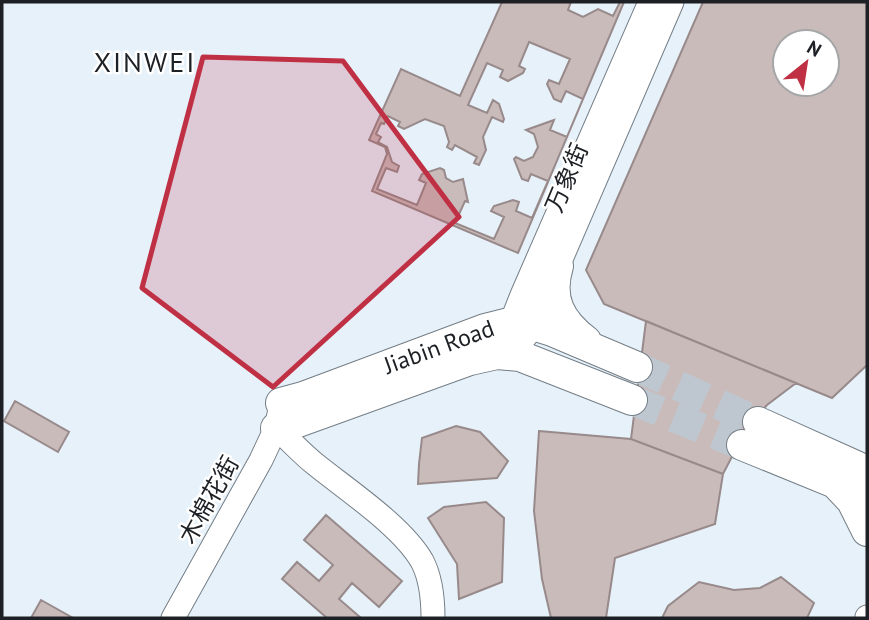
<svg xmlns="http://www.w3.org/2000/svg" width="869" height="620" viewBox="0 0 869 620" font-family="'PT Sans','Noto Sans SC',sans-serif">
  <style>
    .building { fill: #cabbbb; stroke: #988a8a; stroke-width: 2; fill-rule: evenodd }
    .lines { fill: none; stroke-linecap: round; stroke-linejoin: round }
    .major-tunnel { stroke: #bec7cf; stroke-width: 30; stroke-dasharray: 30 15; stroke-linecap: butt }
    .minor-casing { stroke: #747e86; stroke-width: 25 }
    .major-casing { stroke: #747e86; stroke-width: 32 }
    .minor { stroke: #fff; stroke-width: 23 }
    .major { stroke: #fff; stroke-width: 30 }
    .marked { fill: #c03045; fill-opacity: 0.2; stroke: #c03045; stroke-width: 5; stroke-linejoin: round }
    .labels { text-anchor: middle; stroke-width: 5; stroke-linejoin: round; paint-order: stroke }
    .street-label { font-size: 24px; fill: #1d2024; stroke: #fff }
    .quarter-label { font-size: 28px; letter-spacing: 2px; fill: #1d2024; stroke: #fff }
  </style>
  <rect width="100%" height="100%" fill="#e6f1fa"/>
  <!-- building -->
  <path class="building" d="M502,2H624L518,253L372,191L387,154L385,147L369,140L401,69L460,96Z
    M571,2H620L613,16L598,9L583,17L568,10Z
    M703,2H867V365L832,398L604,304L586,270ZM785,42H827V84H785Z
    M529,42L570,59L559,84L549,80L547,84L554,99L561,102L566,91L583,99L567,137L550,130L554,120L526,130L534,134L538,147L533,157L524,161L516,157L514,159L522,179L528,181L531,174L548,181L532,218L516,211L519,202L513,200L494,206L491,211L504,217L494,239L455,223L465,201L468,202L463,179L453,182L446,178L444,170L440,168L422,174L419,180L426,183L417,205L377,189L386,168L397,172L399,166L392,162L387,147L378,142L381,137L376,134L381,123L384,124L388,116L400,122L398,126L404,129L425,119L444,126L449,142L447,147L452,150L455,145L477,157L474,163L479,165L486,150L483,137L492,117L503,122L504,119L499,104L493,100L487,113L468,105L487,63L503,70L500,77L508,81L523,73L525,69L519,66Z
    M646,321L796,383L767,405L756,417L742,437L723,474L631,439Z
    M15,401L69,432L58,452L4,421Z
    M456,426L480,432L508,461L497,478L418,484L419,464L422,438Z
    M539,431L631,439L723,474L715,524L615,558L606,618H551L542,579L534,511Z
    M486,502L504,518L502,582L459,599L457,564L428,518L444,507Z
    M326,515L402,581L379,607L352,583L339,599L361,618H327L282,579L297,562L319,581L333,565L304,540Z
    M781,577L814,603L807,618H662L668,606L699,582L734,590L760,588Z
    M41,600L73,618H31Z"/>
  <g class="lines">
    <!-- major-tunnel -->
    <path class="major-tunnel" d="M637,367L758,422
      M632,400L742,445"/>
    <defs>
      <path id="minor" d="M508,337L511,323L522,295L650,2
        M494,354C509,350 521,344 530,331L672,2
        M276,428C289,439 301,453 315,464C347,490 402,526 422,561C431,578 433,599 433,618
        M173,618L261,460L276,428L279,414
        M867,618V617"/>
      <path id="major" d="M558,266C548,299 560,321 586,341
        M281,403L303,397L485,329L509,323L533,325L552,331L637,367
        M758,422L867,471
        M276,428L290,425L470,360L497,354L520,356L632,400
        M742,445L867,496
        M836,484L852,501L867,531"/>
    </defs>
    <!-- minor casing -->
    <use href="#minor" class="minor-casing"/>
    <!-- major casing -->
    <use href="#major" class="major-casing"/>
    <!-- minor -->
    <use href="#minor" class="minor"/>
    <!-- major -->
    <use href="#major" class="major"/>
  </g>
  <!-- marked area -->
  <path class="marked" d="M203,57L343,61L459,217L273,387L142,288Z"/>
  <g class="labels">
    <!-- street labels -->
    <g class="street-label">
      <text transform="translate(567 178) rotate(-67)" y="8">万象街</text>
      <text transform="translate(439 347) rotate(-20)" y="8">Jiabin Road</text>
      <text transform="translate(209 500) rotate(-61)" y="8">木棉花街</text>
    </g>
    <!-- quarter labels -->
    <g class="quarter-label">
      <text x="145" y="72">XINWEI</text>
    </g>
  </g>
  <!-- border -->
  <rect width="869" height="620" fill="none" stroke="#1d2024" stroke-width="7"/>
  <!-- north arrow -->
  <g transform="translate(806 63) rotate(30)"><circle r="33" fill="#ffffff" stroke="#a5a6a7" stroke-width="2"/>
  <path d="M0-5L12 26L0 18L-12 26Z" fill="#c03045"/>
  <text y="-10" font-size="19" font-weight="bold" text-anchor="middle" fill="#1d2024">N</text>
  </g>
</svg>
